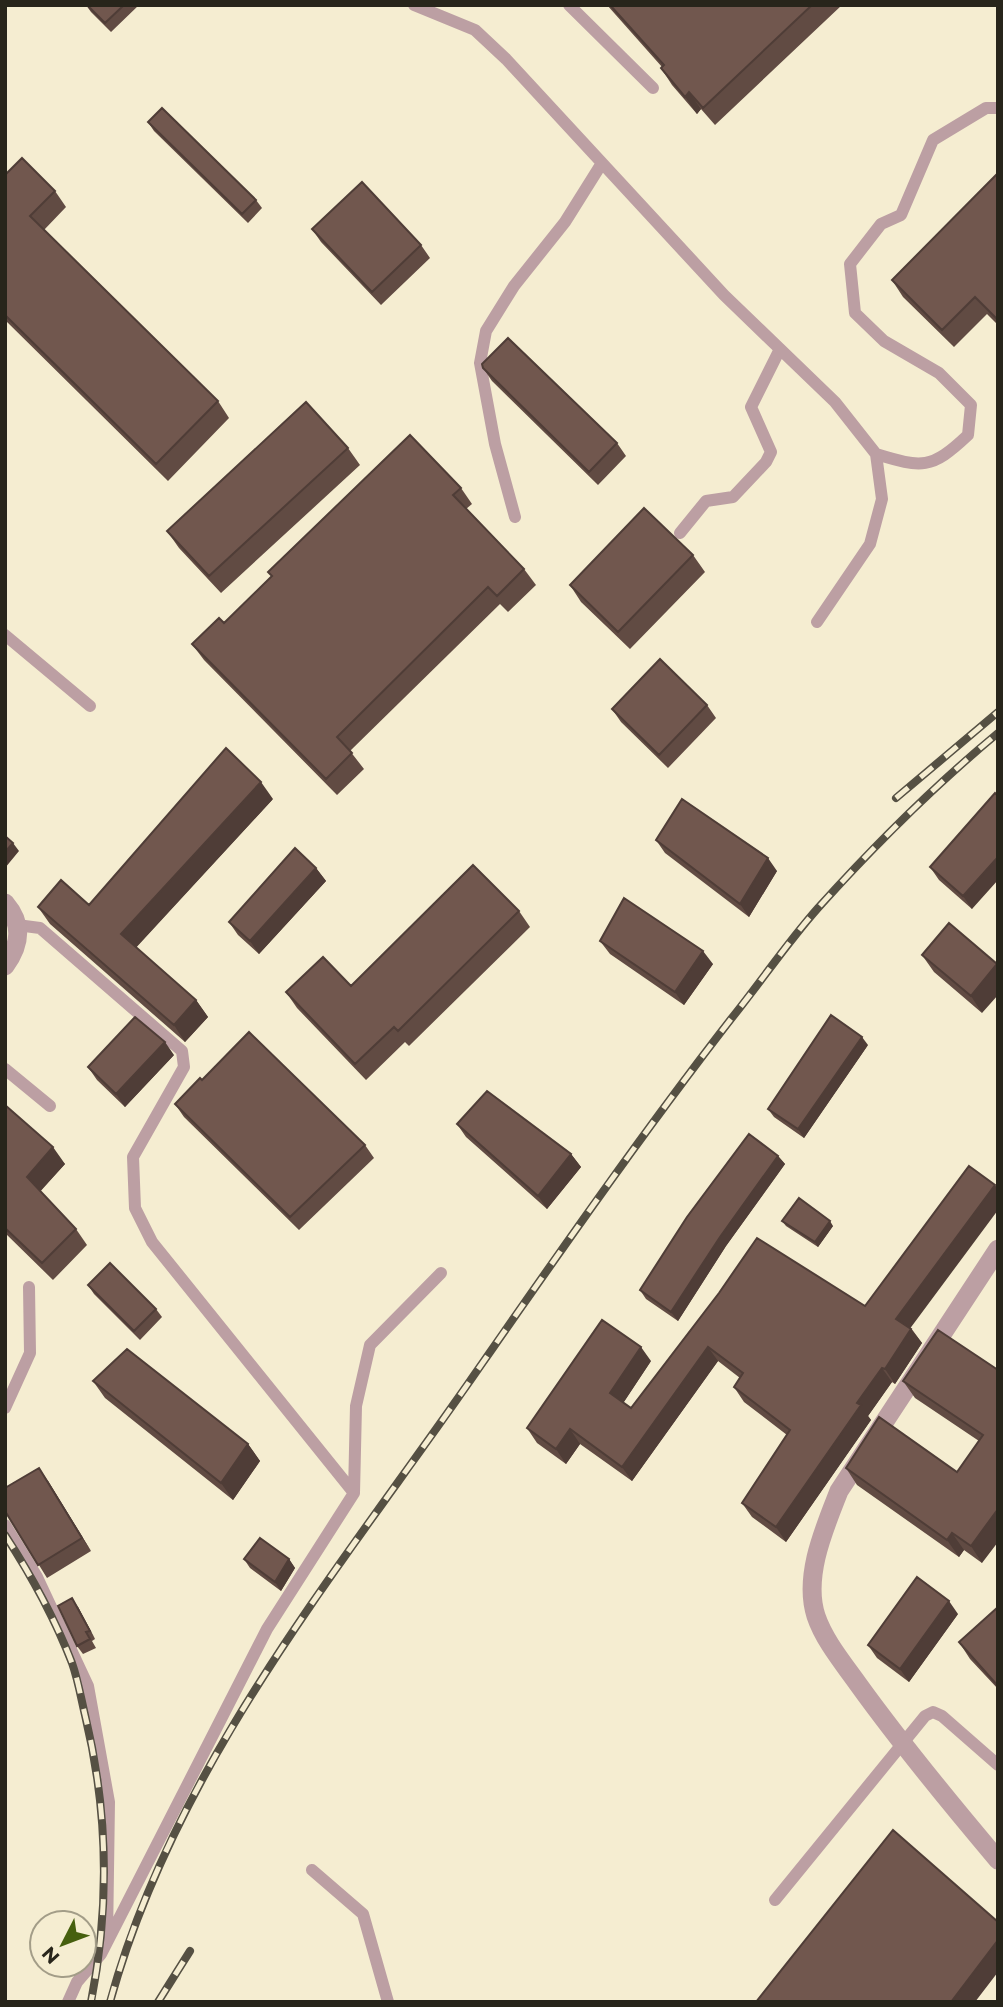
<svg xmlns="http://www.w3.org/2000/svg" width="1003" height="2007" viewBox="0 0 1003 2007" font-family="Montserrat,sans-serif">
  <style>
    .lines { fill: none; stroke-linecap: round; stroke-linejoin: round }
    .service { stroke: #bc9fa3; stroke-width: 12 }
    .minor { stroke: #bc9fa3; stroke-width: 19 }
    .rail-casing { stroke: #555043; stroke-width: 8 }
    .rail { stroke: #f5edd1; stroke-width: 5; stroke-dasharray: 16; stroke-linecap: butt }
    .wall { fill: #614b43 }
    .shaded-wall { fill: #4f3d37 }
    .building { fill: #71574e; stroke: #4f3d37; stroke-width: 2 }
  </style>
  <rect width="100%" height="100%" fill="#f5edd1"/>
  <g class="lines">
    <!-- service -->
    <path class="service" d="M414,5L475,30L506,59L724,295L835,402L876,454L882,499L870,544L817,622
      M569,5L653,88
      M876,454C922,468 931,470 968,435L971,405L939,373L884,341L855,313L850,264L881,224L901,215L933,140L986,108H998
      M515,517L495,444L480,363L486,331L514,286L565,222L602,163
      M680,533L706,501L733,497L766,462L771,452L751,407L780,349
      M5,635L90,706
      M17,925L40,928L182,1051L184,1067L133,1157L135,1208L152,1242L354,1493
      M5,1069L50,1106
      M5,1408L30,1353L29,1287
      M5,1525L37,1577L88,1686L109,1802L107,1939
      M312,1870L363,1914L388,2002
      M775,1900L925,1716L933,1712L942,1716L998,1765
      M68,2002L77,1982L101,1954L267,1629L354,1493L356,1406L370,1345L441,1273"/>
    <!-- minor -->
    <path class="minor" d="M5,903C23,924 21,944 5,966
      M998,1249L839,1491C825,1527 803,1576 816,1616C824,1640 843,1663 858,1684C902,1745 949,1802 998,1860"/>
    <defs>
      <path id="rail" d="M896,798L998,712
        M5,1535C31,1575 55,1619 72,1663C78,1680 81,1698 85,1715C108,1810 110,1906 91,2002
        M110,2002C174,1770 330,1581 465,1388C552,1263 638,1139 731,1019C760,983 787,943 818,908C873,847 934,786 998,733
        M158,2002L190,1951"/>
    </defs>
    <!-- rail casing -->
    <use href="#rail" class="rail-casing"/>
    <!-- rail -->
    <use href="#rail" class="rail"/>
  </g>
  <!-- wall -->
  <path class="wall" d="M86,5H139L111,32L91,12Z
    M607,5H842L715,125L701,109L697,114L672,85L661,68L662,67Z
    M148,122L256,200L262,208L248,223L154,131Z
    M998,173V325L987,314L954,347L903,297L892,280Z
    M5,175L55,191L66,207L44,230L218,401L229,418L168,481L5,320Z
    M312,229L421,245L430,258L381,305L321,242Z
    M483,368L617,443L626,456L598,485L492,381Z
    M348,448L360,465L221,593L179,548L167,531Z
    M461,488L472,504L466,509L524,569L536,585L508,612L500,604L350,751L364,769L337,795L204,660L192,644L224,623L272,576L268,572Z
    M693,555L705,572L630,649L581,602L570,585Z
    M707,705L716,718L668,768L621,722L612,709Z
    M998,796L972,909L939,880L930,867Z
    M273,799L136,947L196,1000L208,1017L185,1042L50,924L38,907L89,905Z
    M656,840L777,871L749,917L665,853Z
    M316,868L326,881L259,954L238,935L229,922Z
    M519,911L530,927L409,1046L405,1042L366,1080L297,1008L286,992L351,986Z
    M949,923L982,1013L934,972L922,955Z
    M600,941L713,964L684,1005L610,954Z
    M868,1045L804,1138L774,1117L768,1109Z
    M174,1055L125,1107L97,1080L88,1067Z
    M175,1104L365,1145L374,1158L299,1230L184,1117Z
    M5,1105L65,1164L40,1191L76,1229L87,1245L53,1280L5,1233Z
    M457,1124L571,1154L581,1167L547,1209L466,1137Z
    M778,1156L785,1164L726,1246L678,1321L646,1299L640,1290Z
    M782,1221L833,1226L818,1247L786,1226Z
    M88,1285L156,1309L162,1317L140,1340L94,1294Z
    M719,1293L865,1306L911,1328L922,1343L895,1384L892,1382L868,1416L871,1420L786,1542L752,1517L742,1503L787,1435L744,1402L734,1387L740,1378L718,1361L632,1481L580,1444L566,1464L537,1443L527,1428L651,1361L623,1403L631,1408Z
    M998,1370L982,1563L964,1550L959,1557L857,1485L846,1468L957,1472L979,1441L915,1398L903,1381Z
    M93,1381L248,1444L260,1461L233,1500L105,1398Z
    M48,1481L91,1551L47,1578L10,1518L5,1514V1488Z
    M244,1559H289L295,1568L281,1591L250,1568Z
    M78,1607L95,1639L92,1641L96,1648L83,1654L77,1646Z
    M998,1607V1689L970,1659L959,1642Z
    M958,1614L909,1682L877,1658L868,1645Z"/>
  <!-- shaded-wall -->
  <path class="shaded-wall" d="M689,92L701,109L697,114L685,97Z
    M261,782L273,799L133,951L121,934Z
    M13,843L19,851L5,868V852Z
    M998,857V880L972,909L963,896Z
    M768,858L777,871L749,917L740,904Z
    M316,868L326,881L259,954L250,941Z
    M703,951L713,964L684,1005L675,992Z
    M997,964L998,995L982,1013L971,996Z
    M196,1000L208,1017L185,1042L174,1025Z
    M862,1037L868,1045L804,1138L798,1129Z
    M165,1042L174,1055L125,1107L116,1094Z
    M53,1147L65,1164L38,1194L27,1177Z
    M571,1154L581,1167L547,1209L538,1196Z
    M778,1156L785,1164L726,1246L678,1321L671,1312L720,1237Z
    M995,1185L998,1189V1210L906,1334L896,1319Z
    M830,1221L833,1226L818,1247L815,1242Z
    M911,1329L922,1343L895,1384L885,1369Z
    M641,1347L651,1361L620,1408L610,1393Z
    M708,1347L718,1361L632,1481L622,1467Z
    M882,1368L892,1382L868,1416L871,1420L786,1542L776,1527L857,1403Z
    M570,1429L580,1444L566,1464L556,1449Z
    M248,1444L260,1461L233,1500L221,1483Z
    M39,1468L48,1481L91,1551L82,1538Z
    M998,1509V1542L982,1563L971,1546Z
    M952,1533L964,1550L959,1557L947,1540Z
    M289,1559L295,1568L281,1591L275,1582Z
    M72,1598L78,1607L95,1639L90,1631Z
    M949,1601L958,1614L909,1682L900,1669Z
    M998,1940V1972L975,2002H951Z"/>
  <!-- building -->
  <path class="building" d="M87,5H124L105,23Z
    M610,5H812L703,108L689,92L685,97L661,68L664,65Z
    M162,108L256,200L242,214L148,122Z
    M22,158L55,191L30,216L218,401L156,464L5,315V175Z
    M998,173V320L975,297L942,330L892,280Z
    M362,182L421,245L372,292L312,229Z
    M508,338L617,443L589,472L483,368L482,364Z
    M306,402L348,448L209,576L167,531Z
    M410,435L461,488L453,495L524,569L497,596L488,587L337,737L352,753L326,779L192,644L219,618L224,623L272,576L268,572Z
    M644,508L693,555L618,632L570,585Z
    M660,659L707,705L659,755L612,709Z
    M226,748L261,782L121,934L196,1000L174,1025L38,907L61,880L89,905Z
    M995,793L998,796V857L963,896L930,867Z
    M682,799L768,858L740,904L656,840Z
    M5,836L13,843L5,852Z
    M295,848L316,868L250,941L229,922Z
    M473,865L519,911L398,1031L394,1027L355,1064L286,992L323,957L351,986Z
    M624,898L703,951L675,992L600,941Z
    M949,923L997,964L971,996L922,955Z
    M831,1015L862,1037L798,1129L768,1109Z
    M135,1017L165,1042L116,1094L88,1067Z
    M249,1032L365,1145L290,1217L175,1104L200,1078L202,1080Z
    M487,1091L571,1154L538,1196L457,1124Z
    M5,1105L53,1147L27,1177L76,1229L42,1263L5,1228Z
    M749,1134L778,1156L720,1237L671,1312L640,1290L687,1217Z
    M969,1166L995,1185L896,1319L911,1329L885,1369L882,1368L857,1403L861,1405L776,1527L742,1503L790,1430L734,1387L743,1373L708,1347L622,1467L570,1429L556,1449L527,1428L602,1320L641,1347L610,1393L631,1408L719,1293L757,1238L865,1306Z
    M799,1198L830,1221L815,1242L782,1221Z
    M110,1263L156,1309L134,1331L88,1285Z
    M938,1330L998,1370V1509L971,1546L952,1533L947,1540L846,1468L879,1417L957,1472L983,1435L903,1381Z
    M127,1349L248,1444L221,1483L93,1381Z
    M39,1468L82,1538L38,1565L5,1511V1488Z
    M260,1538L289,1559L275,1582L244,1559Z
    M917,1577L949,1601L900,1669L868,1645Z
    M72,1598L90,1631L86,1632L90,1639L77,1646L58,1606Z
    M998,1607V1686L959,1642Z
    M893,1830L998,1922V1940L951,2002H756Z"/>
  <!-- border -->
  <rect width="1003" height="2007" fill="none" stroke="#28251b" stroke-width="14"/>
  <!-- north arrow -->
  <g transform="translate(63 1944) rotate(228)"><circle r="33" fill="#f5edd1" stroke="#a39d88" stroke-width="2"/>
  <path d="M0-5L12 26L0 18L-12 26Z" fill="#465f0e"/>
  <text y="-10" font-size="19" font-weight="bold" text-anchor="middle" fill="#28251b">N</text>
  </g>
</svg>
